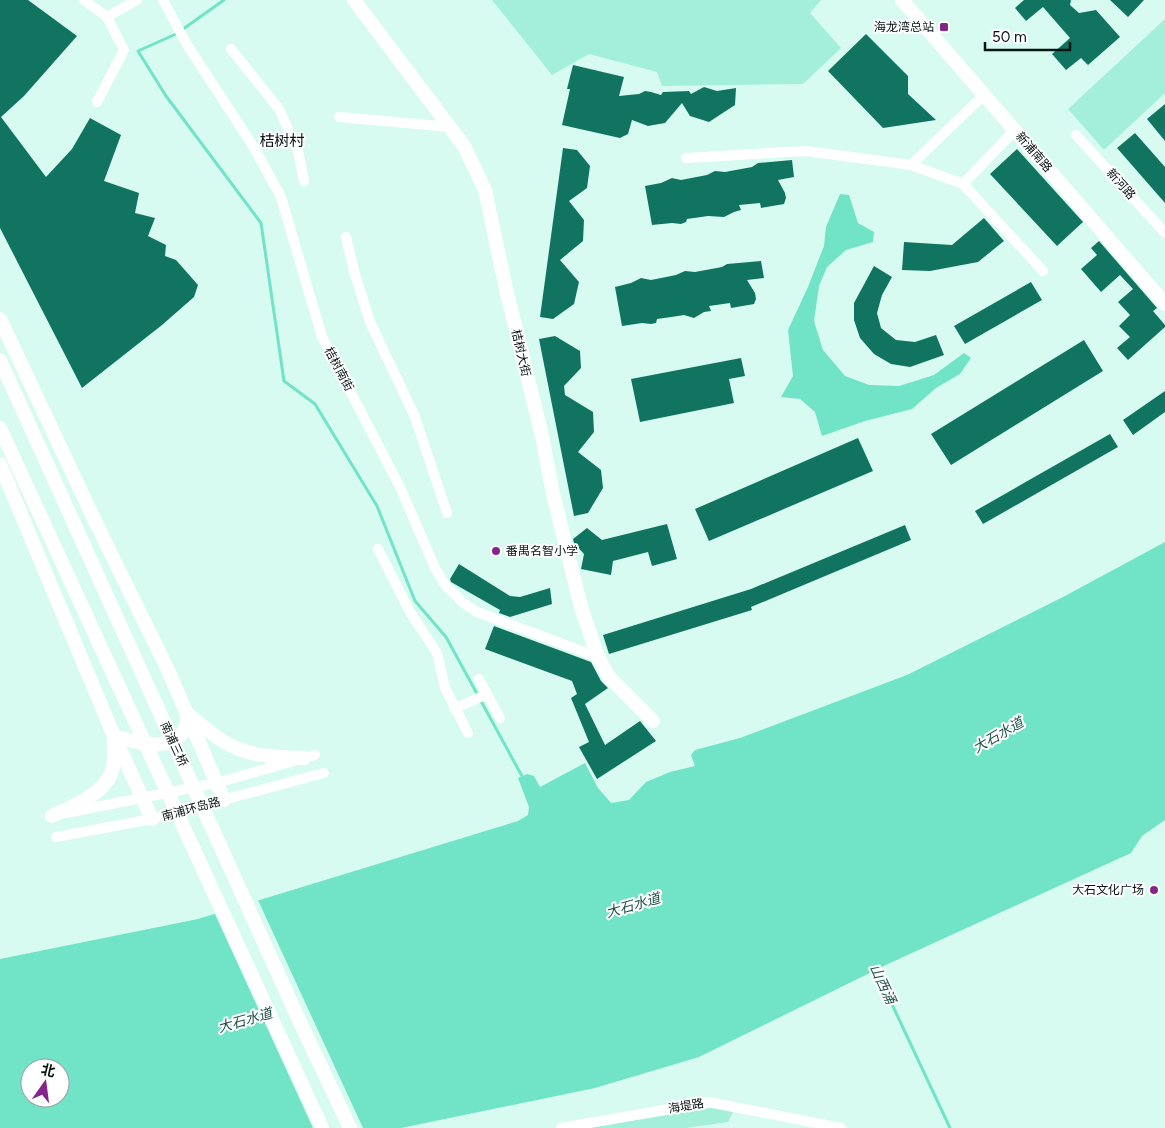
<svg xmlns="http://www.w3.org/2000/svg" width="1165" height="1128" viewBox="0 0 1165 1128" font-family="Figtree,'Noto Sans SC',sans-serif">
  <style>
    .green { fill: #a3efda }
    .water { fill: #71e3c6; fill-rule: evenodd }
    .pier { fill: #d7fbf0 }
    .lines { fill: none; stroke-linecap: round; stroke-linejoin: round }
    .stream { stroke: #71e3c6; stroke-width: 3 }
    .building { fill: #117460 }
    .street { stroke: #fff; stroke-width: 10 }
    .secondary { stroke: #fff; stroke-width: 14 }
    .poi-dot { fill: #86248e; stroke: #fff; stroke-width: 2 }
    .labels { text-anchor: middle; stroke-width: 4; stroke-linejoin: round; paint-order: stroke }
    .poi-label { font-size: 12px; fill: #071411; stroke: #fff; text-anchor: end }
    .street-label { font-size: 12px; fill: #071411; stroke: #fff }
    .water-label { font-size: 14px; font-style: italic; fill: #215246; stroke: #fff }
    .quarter-label { font-size: 15px; fill: #071411; stroke: #fff }
  </style>
  <rect width="100%" height="100%" fill="#d7fbf0"/>
  <!-- green -->
  <path class="green" d="M492,0H821L810,13L841,48L803,84L662,86L657,72L589,54L552,75Z
    M1165,19V93L1104,150L1068,109Z
    M711,1108L733,1112L728,1122L686,1128H589Z"/>
  <!-- water -->
  <path class="water" d="M840,194L849,195L858,223L874,232L873,242L846,250L827,267L819,286L814,321L823,350L845,376L869,385L899,386L934,375L964,353L971,358L960,374L936,388L912,409L865,421L822,436L815,412L800,399L781,397L793,376L788,330L808,287L824,246L826,227Z
    M1165,542V820L1142,836L1131,853L890,963L699,1057L595,1088L401,1128H0V959L198,919L518,821L528,815L529,807L518,778L527,774L534,776L540,787L585,763L598,788L611,803L629,800L646,782L670,772L695,766L691,755L695,750L740,738L907,675L1065,596ZM30,1068H60V1098H30Z"/>
  <!-- pier -->
  <path class="pier" d="M257,898L363,1128H313L214,912Z"/>
  <g class="lines">
    <!-- stream -->
    <path class="stream" d="M224,0L176,34L138,51L166,96L261,223L284,381L315,404L377,506L415,601L446,637L523,778
      M875,968L950,1128"/>
  </g>
  <!-- building -->
  <path class="building" d="M0,0H28L77,36L24,96L1,117L46,177L72,149L90,118L121,135L104,181L139,193L135,213L155,218L148,236L166,245L165,256L176,260L198,285L194,297L162,325L82,388L0,228Z
    M1024,0H1071L1070,5L1079,13L1096,10L1120,37L1088,65L1081,58L1066,70L1052,54L1070,38L1043,7L1026,21L1015,8Z
    M1110,0H1144L1128,17Z
    M866,34L908,76V94L936,120L883,128L828,71Z
    M573,65L624,77L619,96L639,94L645,91L651,92L661,95L663,92L689,91L691,94L704,87L717,91L736,88L735,105L709,122L690,116L682,103L665,123L648,126L632,120L628,134L620,138L562,125L570,89H567Z
    M1165,104V141L1147,119Z
    M1135,133L1165,167V203L1117,148Z
    M563,148L577,150L590,166L587,188L569,201L584,220L583,241L560,260L579,282L574,304L553,319L540,317Z
    M1017,149L1083,222L1057,246L990,174Z
    M792,160L794,177L778,180L785,193L786,198L784,204L761,208L760,203L739,205L741,210L734,212L724,217L708,216L687,219L686,222L681,224L672,223L652,225L645,186L661,183L672,178L681,180L707,175L715,171L725,172L752,167L758,163Z
    M984,218L1004,241L978,262L930,271L902,270L904,242L952,245Z
    M1099,241L1157,308L1153,311L1165,325V327L1128,360L1117,348L1130,337L1119,326L1130,315L1118,302L1133,289L1120,275L1101,292L1081,269L1097,255L1091,248Z
    M761,261L764,278L747,280L755,293L756,299L754,304L731,308L730,303L709,306L711,311L704,312L694,318L684,315L678,316L657,319L656,323L651,324L642,323L622,326L615,287L631,283L641,278L651,280L676,275L685,271L695,272L722,267L727,264Z
    M874,266L892,277L882,295L877,313L881,328L896,340L915,342L936,335L944,355L910,367L891,364L874,354L860,338L854,320V303Z
    M1031,282L1042,300L965,344L954,326Z
    M555,336L580,351L581,368L564,386L565,395L593,412L594,432L578,452L601,470L603,488L588,513L574,516L539,339Z
    M1084,340L1103,371L951,465L931,434Z
    M741,358L745,376L729,379L734,403L640,422L631,379Z
    M1165,391V412L1133,435L1123,420Z
    M1110,434L1118,447L983,524L975,511Z
    M858,438L873,471L709,541L695,509Z
    M667,524L677,559L652,566L648,552L613,561L611,575L581,569L584,554L574,543L573,539L587,528L602,540Z
    M905,525L911,540L751,607L752,610L609,654L603,635L751,589Z
    M459,564L510,596L520,597L550,588L552,604L510,617L499,613L500,610L451,582L450,579Z
    M494,626L591,662L601,681L608,688L585,704L605,745L640,721L656,741L597,779L579,747L589,742L571,698L577,694L572,681L485,649Z"/>
  <g class="lines">
    <!-- street -->
    <path class="street" d="M84,0L107,17L137,0
      M163,0L186,43L253,146L281,197L322,337L400,487L435,568L446,586L466,605L477,612L598,657
      M231,49L279,109L298,151L304,181
      M97,102L124,50L107,17
      M339,117L450,127
      M1076,135L1165,233
      M686,158L806,151L911,165L963,184L1043,271
      M911,165L984,95
      M963,184L1015,130
      M346,237L354,271L370,322L415,417L447,513
      M378,549L410,612L437,653L445,688L468,733
      M479,679L500,718
      M454,709L487,694
      M66,813L216,783L315,755
      M56,837L152,819L324,773
      M561,1128L709,1102L841,1128"/>
    <!-- secondary -->
    <path class="secondary" d="M354,0L464,146L485,190L506,289L542,436L553,494L581,607L598,657L609,677L653,721
      M902,0L1165,304
      M0,319L95,521L168,670L224,800
      M0,360L299,1020L350,1128
      M0,428L322,1128
      M0,464L114,736L152,819
      M187,713C200,724 213,736 228,744C251,757 278,757 304,758
      M52,816C71,807 100,796 110,776C116,763 114,749 114,736C134,742 172,754 185,729C187,723 188,719 187,713"/>
  </g>
  <!-- markers -->
  <g class="poi-dot">
    <rect x="939" y="22" width="10" height="10" rx="2.5"/>
    <circle cx="496" cy="551" r="5"/>
    <circle cx="1154" cy="890" r="5"/>
  </g>
  <g class="labels">
    <!-- poi labels -->
    <g class="poi-label">
      <text x="934" y="31">海龙湾总站</text>
      <text x="506" y="555" text-anchor="start">番禺名智小学</text>
      <text x="1144" y="894">大石文化广场</text>
    </g>
    <!-- street labels -->
    <g class="street-label">
      <text transform="translate(1034 152) rotate(49)" y="4">新浦南路</text>
      <text transform="translate(1121 184) rotate(48)" y="4">新河路</text>
      <text transform="translate(521 353) rotate(77)" y="4">桔树大街</text>
      <text transform="translate(339 369) rotate(62)" y="4">桔树南街</text>
      <text transform="translate(174 744) rotate(65)" y="4">南浦三桥</text>
      <text transform="translate(191 809) rotate(-15)" y="4">南浦环岛路</text>
      <text transform="translate(686 1106) rotate(-10)" y="4">海堤路</text>
    </g>
    <!-- water labels -->
    <g class="water-label">
      <text transform="translate(998 735) rotate(-30)" y="5">大石水道</text>
      <text transform="translate(633 905) rotate(-16)" y="5">大石水道</text>
      <text transform="translate(883 984) rotate(65)" y="5">山西涌</text>
      <text transform="translate(245 1020) rotate(-16)" y="5">大石水道</text>
    </g>
    <!-- quarter labels -->
    <g class="quarter-label">
      <text x="282" y="146">桔树村</text>
    </g>
  </g>
  <!-- north arrow -->
  <g transform="translate(45 1083) rotate(14)"><circle r="24" fill="#ffffff" stroke="#9ca1a0"/>
  <path d="M0-4L9 19L0 12L-9 19Z" fill="#86248e"/>
  <text y="-8" font-size="14" font-weight="bold" text-anchor="middle" fill="#071411">北</text>
  </g>
  <!-- scale -->
  <path d="M985 42v8h85v-8" fill="none" stroke="#071411" stroke-width="2.5"/>
  <text x="992" y="42" font-size="15" fill="#071411" stroke="#ffffff" stroke-width="4" paint-order="stroke">50 m</text>
</svg>
